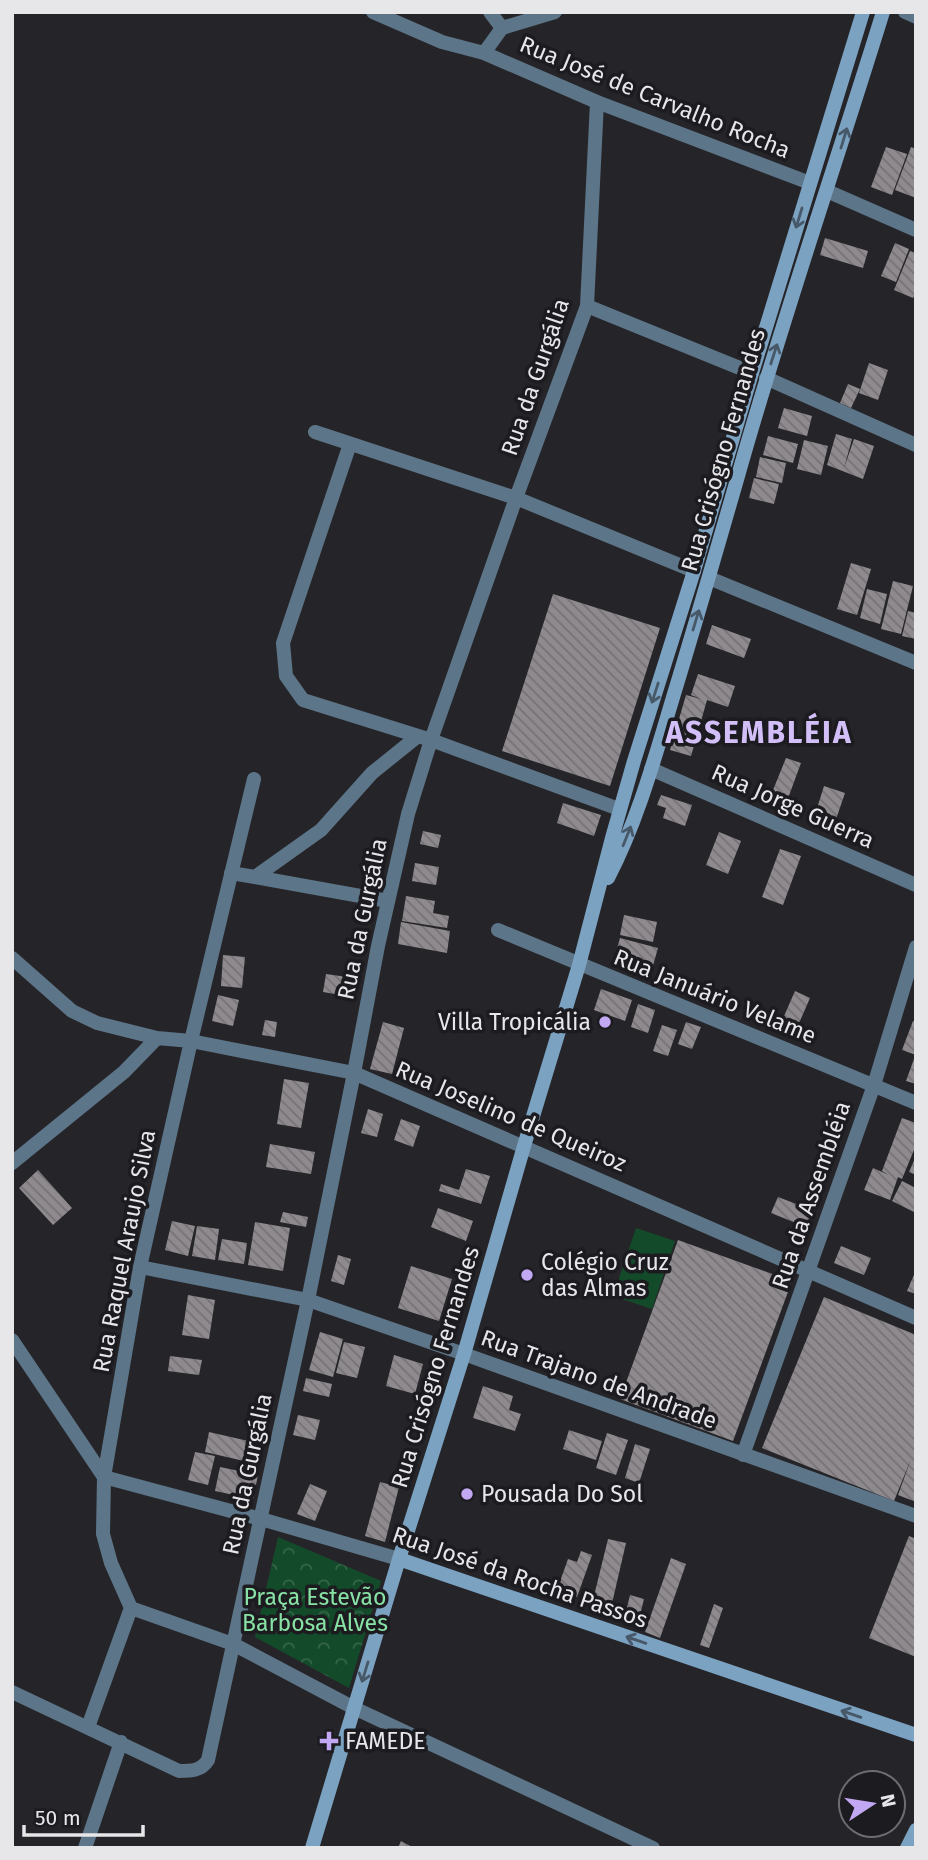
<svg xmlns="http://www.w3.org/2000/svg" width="928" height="1860" viewBox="0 0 928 1860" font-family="'Fira Sans',sans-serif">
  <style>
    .green { fill: #134b2a }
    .park { fill: url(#park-crowns) }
    .building { fill: url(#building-back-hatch) }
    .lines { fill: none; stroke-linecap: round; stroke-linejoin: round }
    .street { stroke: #5d7588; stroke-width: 14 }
    .secondary { stroke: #7ca2c2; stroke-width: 14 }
    .oneway { stroke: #475869 }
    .poi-dot { fill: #c2a8f2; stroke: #1c1b20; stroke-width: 2.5 }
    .labels { text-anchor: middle; stroke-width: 7; stroke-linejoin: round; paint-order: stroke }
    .street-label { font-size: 23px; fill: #e7e6e9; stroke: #1c1b20 }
    .poi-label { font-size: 23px; fill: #e7e6e9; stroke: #1c1b20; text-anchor: start }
    .park-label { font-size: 23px; fill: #88e2a5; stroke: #1c1b20 }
    .district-label { font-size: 30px; font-weight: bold; letter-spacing: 2px; fill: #d2bff8; stroke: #1c1b20 }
  </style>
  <defs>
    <pattern id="park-crowns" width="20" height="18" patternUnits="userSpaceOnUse" patternTransform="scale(1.75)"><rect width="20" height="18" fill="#134b2a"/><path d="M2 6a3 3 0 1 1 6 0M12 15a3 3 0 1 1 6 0" fill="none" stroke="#356549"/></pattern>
    <pattern id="building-back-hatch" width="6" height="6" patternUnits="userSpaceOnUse" patternTransform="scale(1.75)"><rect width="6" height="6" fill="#8f8a8e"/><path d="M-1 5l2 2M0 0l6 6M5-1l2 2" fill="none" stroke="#757275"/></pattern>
  </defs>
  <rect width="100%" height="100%" fill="#252529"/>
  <!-- green -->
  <path class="green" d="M636,1228L675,1241L652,1309L613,1296Z"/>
  <!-- park -->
  <path class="park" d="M278,1537L381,1581L349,1688L255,1637Z"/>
  <!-- building -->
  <path class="building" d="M886,147L907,154L892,195L871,187Z
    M911,147L916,149V198L895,190Z
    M825,238L868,251L863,268L820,255Z
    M895,243L909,249L896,282L881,276Z
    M910,251L916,253V292L913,298L894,290Z
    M869,363L888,370L878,400L859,393Z
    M848,384L860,389L851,408L840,403Z
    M784,408L812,416L807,436L778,428Z
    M836,434L852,439L844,468L854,439L874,446L863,479L827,465Z
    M768,436L798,444L793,463L763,455Z
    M804,440L828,446L821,475L797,469Z
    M760,457L786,463L782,483L756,477Z
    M754,478L779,484L774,504L749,498Z
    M851,563L871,569L857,615L837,609Z
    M893,581L913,586L901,634L881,629Z
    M867,589L887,594L880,624L860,618Z
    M553,594L660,628L610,786L502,751Z
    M908,611L916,613V639L902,636Z
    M712,625L751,639L744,658L706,644Z
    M698,674L735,686L728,707L707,700L691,756L670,750L686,695L701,699L691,695Z
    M786,758L801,763L787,801L771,795Z
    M824,786L845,793L833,828L813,821Z
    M661,795L692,805L685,826L663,818L666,808L657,805Z
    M563,803L601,815L594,836L557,823Z
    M423,831L441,835L438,848L420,844Z
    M719,832L741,841L728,874L706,865Z
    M780,849L801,856L783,905L762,897Z
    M415,863L439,867L436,885L412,881Z
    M406,896L435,901L433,913L449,916L447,928L402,921Z
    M624,915L657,922L653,942L620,935Z
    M401,922L450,931L447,953L398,944Z
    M620,938L658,948L652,969L614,959Z
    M223,955L245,957L242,988L221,986Z
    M326,974L354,978L352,997L323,992Z
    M601,989L632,1000L625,1021L594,1010Z
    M795,991L810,998L796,1030L781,1023Z
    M218,995L239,1000L233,1026L212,1021Z
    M638,1004L655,1010L648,1033L631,1027Z
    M265,1020L277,1022L275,1037L262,1035Z
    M913,1021L916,1022V1055L902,1050Z
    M383,1022L404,1028L392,1074L370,1069Z
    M686,1022L701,1027L692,1049L678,1044Z
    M662,1025L677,1030L668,1056L653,1051Z
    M915,1056H916V1084L906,1081Z
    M284,1079L309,1083L301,1128L277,1124Z
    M368,1109L383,1114L377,1137L361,1133Z
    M902,1118L916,1123V1145L902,1179L898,1177L890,1200L864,1190L873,1168L889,1175L882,1171Z
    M401,1119L420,1126L413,1147L394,1140Z
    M270,1144L315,1152L311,1174L266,1167Z
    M916,1156V1175L909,1172Z
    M466,1169L490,1176L481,1204L439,1191L441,1184L459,1190Z
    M38,1170L72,1208L53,1225L19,1188Z
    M902,1181L916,1188V1209L914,1212L892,1201Z
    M778,1197L812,1210L806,1227L771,1213Z
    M438,1208L473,1221L466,1241L431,1227Z
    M283,1212L308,1217L306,1227L280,1222Z
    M172,1221L195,1226L188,1256L165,1250Z
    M255,1222L290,1228L283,1271L248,1265Z
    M197,1226L219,1229L215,1260L192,1256Z
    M222,1239L247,1243L244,1264L218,1260Z
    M678,1240L792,1281L733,1441L620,1399Z
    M841,1246L871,1258L864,1275L834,1263Z
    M338,1255L351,1259L344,1285L331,1281Z
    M411,1266L452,1279L439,1321L398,1308Z
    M916,1270V1294L907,1291Z
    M188,1295L215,1300L209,1339L182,1335Z
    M824,1297L916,1335V1502L898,1495L911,1459L894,1501L762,1448Z
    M320,1332L343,1339L333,1377L309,1370Z
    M344,1342L365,1347L357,1378L336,1373Z
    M394,1355L423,1364L415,1394L386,1386Z
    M170,1356L202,1360L199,1375L168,1371Z
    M306,1378L332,1384L329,1397L303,1391Z
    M483,1386L513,1396L509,1410L521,1414L515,1431L473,1418Z
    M298,1415L320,1420L315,1440L293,1435Z
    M569,1430L602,1441L596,1460L563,1449Z
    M209,1432L262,1444L257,1464L205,1452Z
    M607,1433L628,1440L616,1475L596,1468Z
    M635,1444L650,1449L639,1483L625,1478Z
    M195,1452L215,1456L208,1485L188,1480Z
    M220,1467L258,1475L253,1499L215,1491Z
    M380,1482L399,1487L385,1542L365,1536Z
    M310,1484L327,1491L315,1521L297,1514Z
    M909,1536L916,1539V1657L869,1638Z
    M608,1539L626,1543L610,1612L591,1608Z
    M581,1551L592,1555L577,1597L557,1590L568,1559L577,1562Z
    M671,1558L686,1564L660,1638L645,1632Z
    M630,1595L644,1599L638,1623L624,1620Z
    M714,1604L723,1608L709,1648L700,1645Z
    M401,1841L414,1848H398Z"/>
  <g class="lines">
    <!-- street -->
    <path class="street" d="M373,12L442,42L484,53L597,102L810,183
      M490,12L502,28
      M905,12L916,17
      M484,53L502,28L555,12
      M827,191L916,230
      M587,306L752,373
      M766,378L916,445
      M315,432L516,498L694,571
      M350,444L283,643L286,676L303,700L431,740L619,809
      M709,578L916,663
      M651,769L916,885
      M231,873L255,877L321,830L372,773L418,736
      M255,877L388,901
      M498,930L916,1103
      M12,958L72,1011L97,1023L157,1038L191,1041L354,1073L916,1318
      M12,1163L124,1072L157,1038
      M140,1267L308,1300L464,1354L916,1516
      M12,1340L104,1477L261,1519L399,1559
      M743,1455L874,1085L916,947
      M131,1608L233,1644L354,1708L653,1848
      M12,1692L179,1771C191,1771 201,1771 208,1760L308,1300L354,1073L378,946L408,814L431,740L516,498L587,306L597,102
      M88,1727L131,1608L111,1563L103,1534L104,1477L140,1267L191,1041L254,779
      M85,1848L121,1742"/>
    <!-- secondary -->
    <path class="secondary" d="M608,878C638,820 655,757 674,694C696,622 717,549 738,476C782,320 835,167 883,12
      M399,1559L916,1735
      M312,1848L399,1559L464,1354L524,1146L579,965L612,838L634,761L694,571L752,373L863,12
      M907,1848L916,1830"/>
  </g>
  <!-- one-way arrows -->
  <defs><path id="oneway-shaft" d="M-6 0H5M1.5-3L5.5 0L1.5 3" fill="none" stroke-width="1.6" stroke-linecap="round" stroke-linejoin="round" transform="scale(1.75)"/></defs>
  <g class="oneway">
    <use href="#oneway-shaft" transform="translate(844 138) rotate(-73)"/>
    <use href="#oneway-shaft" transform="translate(799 218) rotate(107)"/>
    <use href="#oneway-shaft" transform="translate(774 354) rotate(-72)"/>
    <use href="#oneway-shaft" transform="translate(696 620) rotate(-73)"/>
    <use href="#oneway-shaft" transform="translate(655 693) rotate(108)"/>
    <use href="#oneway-shaft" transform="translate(627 836) rotate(-68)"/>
    <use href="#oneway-shaft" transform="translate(636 1640) rotate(-161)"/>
    <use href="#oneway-shaft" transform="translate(365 1672) rotate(107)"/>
    <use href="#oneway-shaft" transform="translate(851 1714) rotate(-161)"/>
  </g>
  <!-- markers -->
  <g class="poi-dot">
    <circle cx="605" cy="1022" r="7"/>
    <circle cx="527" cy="1275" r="7"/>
    <circle cx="467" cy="1494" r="7"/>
    <path d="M325.5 1730.5h7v7h7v7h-7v7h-7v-7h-7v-7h7z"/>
  </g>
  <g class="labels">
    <!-- street labels -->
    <g class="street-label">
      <text transform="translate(655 97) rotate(22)" y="8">Rua José de Carvalho Rocha</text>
      <text transform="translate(535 377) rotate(-71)" y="8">Rua da Gurgália</text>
      <text transform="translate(723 450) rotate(-74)" y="8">Rua Crisógno Fernandes</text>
      <text transform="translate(793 806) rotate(24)" y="8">Rua Jorge Guerra</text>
      <text transform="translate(362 919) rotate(-78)" y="8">Rua da Gurgália</text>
      <text transform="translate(715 996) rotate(22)" y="8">Rua Januário Velame</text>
      <text transform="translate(511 1116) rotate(23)" y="8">Rua Joselino de Queiroz</text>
      <text transform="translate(811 1195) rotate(-71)" y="8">Rua da Assembléia</text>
      <text transform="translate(124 1251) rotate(-79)" y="8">Rua Raquel Araujo Silva</text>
      <text transform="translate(435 1367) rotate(-73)" y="8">Rua Crisógno Fernandes</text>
      <text transform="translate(599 1379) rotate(20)" y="8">Rua Trajano de Andrade</text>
      <text transform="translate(247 1474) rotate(-78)" y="8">Rua da Gurgália</text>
      <text transform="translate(520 1577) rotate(19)" y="8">Rua José da Rocha Passos</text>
    </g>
    <!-- poi labels -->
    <g class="poi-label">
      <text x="591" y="1030" text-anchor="end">Villa Tropicália</text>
      <text x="541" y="1270">Colégio Cruz<tspan x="541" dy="26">das Almas</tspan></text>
      <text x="481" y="1502">Pousada Do Sol</text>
      <text x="345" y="1749">FAMEDE</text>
    </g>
    <!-- park labels -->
    <g class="park-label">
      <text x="315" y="1605">Praça Estevão<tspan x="315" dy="26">Barbosa Alves</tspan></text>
    </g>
    <!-- district labels -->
    <g class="district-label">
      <text x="759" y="743">ASSEMBLÉIA</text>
    </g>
  </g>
  <!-- border -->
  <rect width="928" height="1860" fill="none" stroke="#e7e6e9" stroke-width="28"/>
  <!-- north arrow -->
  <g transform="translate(872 1804) rotate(78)"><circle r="33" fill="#1c1b20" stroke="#6d6c70" stroke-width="2"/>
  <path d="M0-5L12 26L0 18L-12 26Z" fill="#c2a8f2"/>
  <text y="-10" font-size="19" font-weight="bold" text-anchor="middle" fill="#e7e6e9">N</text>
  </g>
  <!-- scale -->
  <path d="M24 1825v10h119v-10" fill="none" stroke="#e7e6e9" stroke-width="3.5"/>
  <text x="35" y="1825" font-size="21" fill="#e7e6e9" stroke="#1c1b20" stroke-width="5" paint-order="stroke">50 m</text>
</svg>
